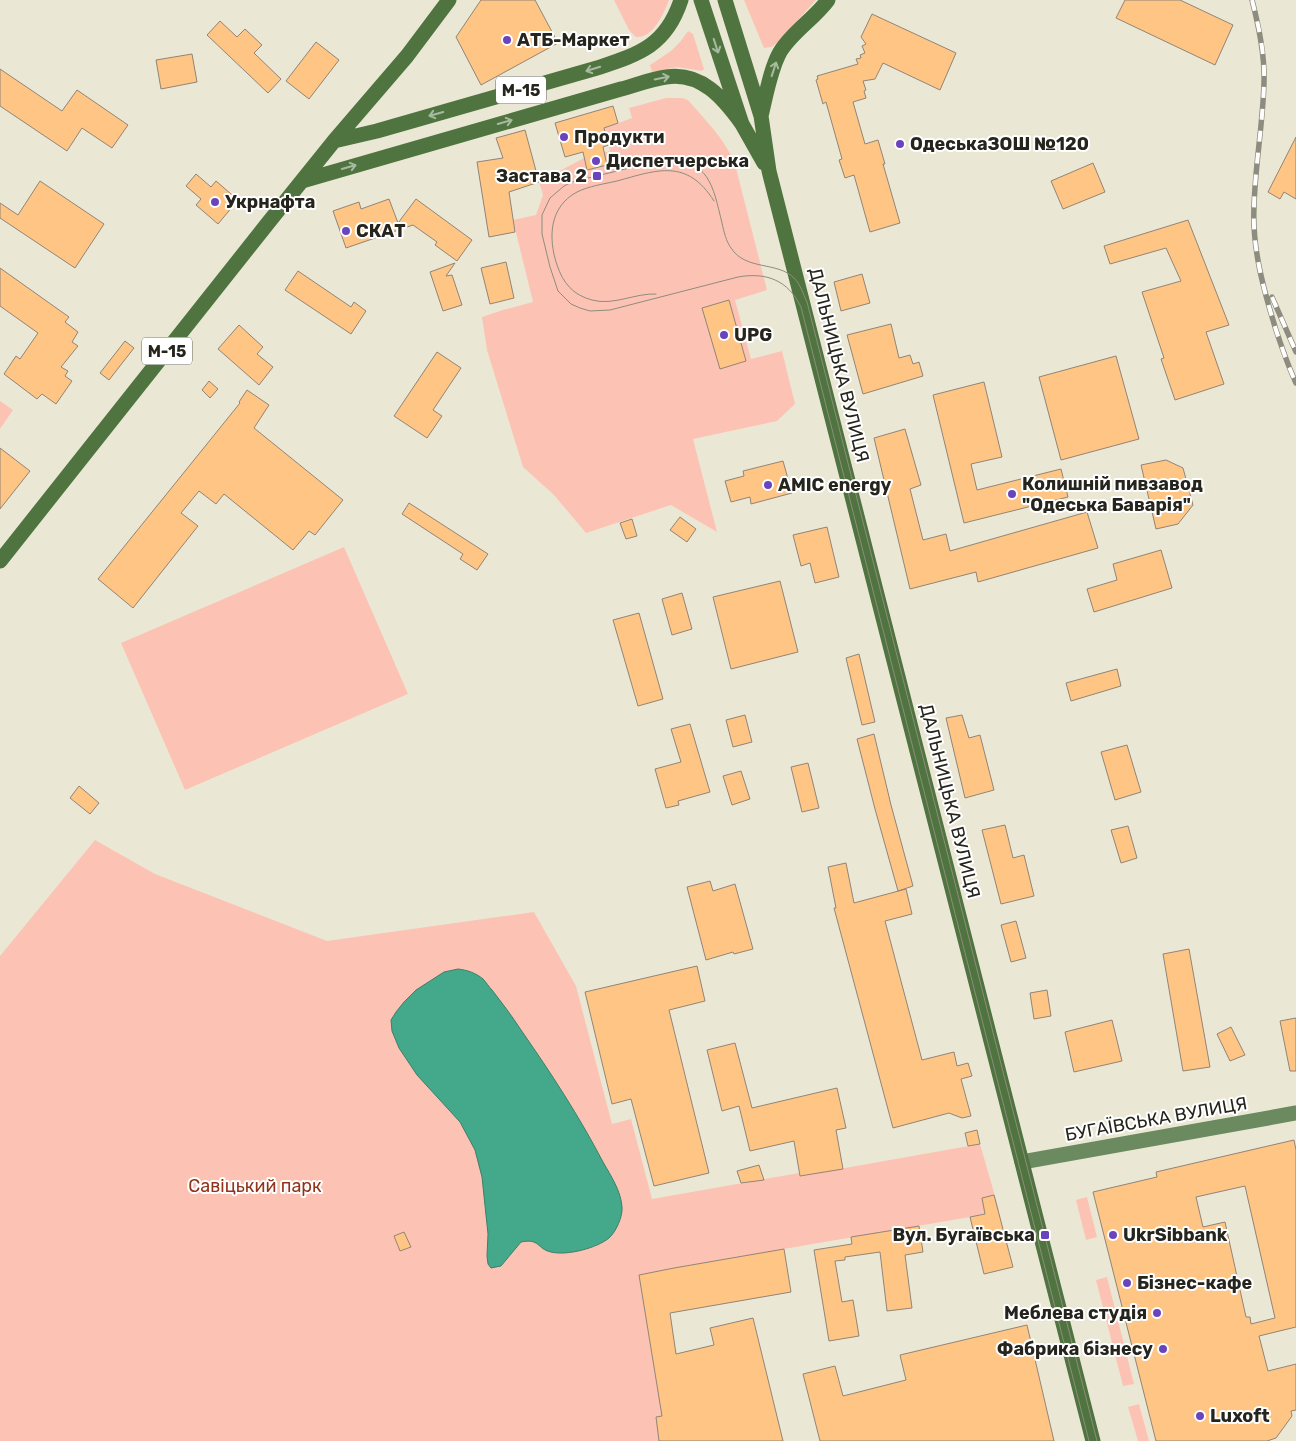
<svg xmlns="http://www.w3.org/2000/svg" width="1296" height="1441" viewBox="0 0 1296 1441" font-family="Rubik,sans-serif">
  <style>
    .green { fill: #fcc3b4 }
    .water { fill: #44a88b; stroke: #3b806a }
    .building { fill: #fec585; stroke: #928476; fill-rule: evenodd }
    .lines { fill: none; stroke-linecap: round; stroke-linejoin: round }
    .secondary { stroke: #6c8a60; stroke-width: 15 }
    .primary { stroke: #4f7440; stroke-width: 15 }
    .tram { stroke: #8e8c7e; stroke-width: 1 }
    .rail-casing { stroke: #8e8c7e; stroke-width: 5.5 }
    .rail { stroke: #fff; stroke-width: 4; stroke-dasharray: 11; stroke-linecap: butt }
    .oneway { stroke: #a7baa0 }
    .poi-dot { fill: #6a44bd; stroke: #fff; stroke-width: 2 }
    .labels { text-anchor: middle; stroke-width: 4; stroke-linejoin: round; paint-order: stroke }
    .shield { fill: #fff; stroke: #666661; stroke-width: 1 }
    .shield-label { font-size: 16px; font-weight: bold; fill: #25241d }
    .poi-label { font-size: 18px; font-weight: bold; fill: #25241d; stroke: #fff; text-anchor: start }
    .street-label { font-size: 18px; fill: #25241d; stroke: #fff }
    .park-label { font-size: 18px; fill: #92331b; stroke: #fff }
  </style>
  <rect width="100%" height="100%" fill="#eae8d4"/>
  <!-- green -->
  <path class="green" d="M614,0H669C664,13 653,39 636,37L629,30Z
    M744,0H816L777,43L771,47L764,48Z
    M688,31L693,34L704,69L702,71L677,67L652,72L650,65L671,51L680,42Z
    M666,98H682L688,100C706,121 725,139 735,164L767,290L735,300L751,359L782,351L795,404L777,421L693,439L717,532L671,505L586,533L554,495L523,467L487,350L482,317L503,310L533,302L513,220L536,215L543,195L539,182L584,158L610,151L605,128L632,118L629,108Z
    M0,401L13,410L0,429Z
    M344,547L408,694L185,790L121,643Z
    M95,840L155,874L327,941L534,912L576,986L612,1124L631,1119L652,1199L799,1173L800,1176L980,1144L999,1210L970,1217L674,1268L639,1275L662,1416L656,1417L659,1441H0V956Z
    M1087,1197L1097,1237L1086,1240L1076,1200Z
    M1107,1277L1134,1384L1123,1386L1096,1280Z
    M1139,1404L1149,1441H1138L1128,1407Z"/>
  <!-- water -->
  <path class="water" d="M458,969C467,970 476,973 483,979C486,982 489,987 492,990C502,1003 512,1016 521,1030C551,1073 579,1116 603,1162C611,1176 621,1191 622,1207C623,1216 616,1232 609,1238C597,1248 567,1256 551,1252C537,1249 540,1238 521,1242L501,1266L491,1268L488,1264L487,1256L488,1234L482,1177L475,1150L460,1122L417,1075L399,1048L392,1031L391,1020L396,1012L404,1002L416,990L444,972Z"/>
  <!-- building -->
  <path class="building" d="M481,0H535L558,43L481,85L456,37Z
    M1125,0H1180L1233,25L1215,65L1116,18Z
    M872,14L956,53L940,90L883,63L875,79L863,81L866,90L864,91L866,98L853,102L865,144L878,140L885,164H883L900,223L870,232L854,175L845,178L839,160L842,159L826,102L823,104L816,80L818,79L817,76L858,64L856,59L861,58L860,55L865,53L862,46L866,44L861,37Z
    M220,21L237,37L245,29L262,45L254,53L281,79L268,93L207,35Z
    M316,42L339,60L309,99L286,81Z
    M192,54L197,82L161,89L156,60Z
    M0,69L62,111L77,90L128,125L112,148L82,128L67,151L0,106Z
    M613,106L618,123L604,128L609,145L603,147L607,165L587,170L583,152L565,157L555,123Z
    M525,130L539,182L509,192L515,232L489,237L477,162L503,158L496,138Z
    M1296,137V199L1284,192L1280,199L1268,192Z
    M1093,163L1105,192L1063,209L1051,181Z
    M196,174L211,187L216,181L238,200L218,224L196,205L201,199L186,186Z
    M40,181L104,224L75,268L0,218V203L18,215Z
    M389,199L398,223L416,199L472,240L457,261L435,245L437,242L413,225L346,248L333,211L359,202L361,209Z
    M1188,220L1229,325L1206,332L1224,384L1175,400L1161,359L1164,358L1142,292L1181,281L1166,248L1110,264L1104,246Z
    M506,262L514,298L490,304L481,268Z
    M455,263L446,276L452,275L462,305L443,311L430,272Z
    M0,268L69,317L65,322L78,332L72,342L78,346L61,367L68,371L65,376L72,381L56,404L42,394L37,399L4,374L16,356L20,359L38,333L0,306Z
    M298,271L351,307L354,302L366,311L351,334L285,290Z
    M862,274L870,303L841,311L834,282Z
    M729,300L746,361L720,369L702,308Z
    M891,324L899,358L910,355L913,364L919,362L923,376L863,394L847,335Z
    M239,325L263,347L257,354L273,367L259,385L218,349Z
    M125,341L134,348L109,380L100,373Z
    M437,352L461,368L433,410L442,416L427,438L394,416Z
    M1116,356L1139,439L1061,460L1039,377Z
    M209,381L218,389L210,398L202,390Z
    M984,382L1002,457L971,464L977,490L1061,469L1068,497L964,523L933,395Z
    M247,390L269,405L254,428L343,500L315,535L309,531L293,550L224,494L216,504L199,491L181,513L198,526L133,608L98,579L240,403L239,402Z
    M905,429L921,485L910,489L923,540L946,534L950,551L1087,512L1098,548L978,582L976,572L910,589L874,438Z
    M0,448L30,471L0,509Z
    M1166,460L1183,468L1193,505L1178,524L1156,529L1141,465Z
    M783,461L792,493L751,504L750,497L731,502L725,481L744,476L743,471Z
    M409,503L488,554L477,570L460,559L463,554L402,514Z
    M680,517L696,529L687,542L670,530Z
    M632,519L637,536L626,539L620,523Z
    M827,527L839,577L815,583L810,563L801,566L793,535Z
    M1161,550L1172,588L1094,612L1087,589L1117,580L1113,564Z
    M780,581L798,652L731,669L713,597Z
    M682,593L692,629L672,635L662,599Z
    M639,613L663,699L638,706L613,620Z
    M859,654L875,722L862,725L846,658Z
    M1117,669L1121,686L1071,701L1066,683Z
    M745,715L752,742L733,747L726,720Z
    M962,715L969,738L980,735L994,790L965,798L946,718Z
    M690,724L710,792L678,801L679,805L666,808L655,769L681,762L671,729Z
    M874,734L891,805L913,886L898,891L875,809L857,739Z
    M1127,745L1141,792L1115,800L1101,752Z
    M808,763L819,808L802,812L791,767Z
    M741,771L750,799L732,805L723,776Z
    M79,786L99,803L90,814L70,798Z
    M1005,825L1013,858L1024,855L1034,896L1001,904L982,830Z
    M1128,826L1137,858L1121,863L1111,830Z
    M846,863L854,903L906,889L912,914L885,921L922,1060L954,1052L957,1066L968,1063L972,1076L961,1079L971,1116L962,1118L949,1113L893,1128L834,908H836L828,867Z
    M710,881L713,891L735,884L753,949L734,954L733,952L706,960L687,887Z
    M1016,921L1026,958L1011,962L1001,925Z
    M1189,949L1210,1067L1183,1071L1163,954Z
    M697,966L705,1001L669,1010L709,1173L654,1186L631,1099L612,1104L585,992Z
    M1047,990L1051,1016L1034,1019L1030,993Z
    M1296,1018V1071H1290L1280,1021Z
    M1112,1020L1122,1061L1074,1072L1065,1032Z
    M1231,1027L1245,1055L1230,1061L1217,1034Z
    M735,1043L752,1108L837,1088L846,1128L836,1130L843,1169L800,1176L794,1141L750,1151L739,1106L722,1111L707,1050Z
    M977,1130L980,1144L968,1146L965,1133Z
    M1294,1140L1296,1150V1327L1259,1336L1268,1371L1296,1364V1410L1291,1411L1292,1416L1276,1438L1267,1441H1156L1093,1192L1157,1177L1156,1172ZM1245,1186L1275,1318L1251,1324L1250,1317H1246L1225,1222L1203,1227L1196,1197Z
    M759,1165L764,1180L741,1183L737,1171Z
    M994,1195L1013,1267L984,1274L970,1217L985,1214L982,1198Z
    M919,1226L923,1252L905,1255L912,1308L887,1311L880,1252L845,1257V1260L835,1261L842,1302L853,1300L859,1336L829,1341L814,1250L852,1244L851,1237Z
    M404,1232L411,1247L400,1251L394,1236Z
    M784,1249L791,1292L670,1313L676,1354L714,1345L710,1328L753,1318L783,1441H659L656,1417L662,1416L639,1275L674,1268Z
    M1027,1325L1054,1441H820L803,1374L835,1366L843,1396L906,1380L900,1355Z"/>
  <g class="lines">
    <!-- secondary -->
    <path class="secondary" d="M1022,1162L1296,1113"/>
    <!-- primary -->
    <path class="primary" d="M701,0L742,124L764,163
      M725,0L761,116L769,171L1093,1441
      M761,116C766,96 770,70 780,52C792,32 814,19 828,0
      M334,141L377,131L597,68C639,54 666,46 681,0
      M302,181L621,89C636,85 651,79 666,77C701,71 724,99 742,124
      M0,561L268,223L334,141L407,56L449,0"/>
    <!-- tram -->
    <path class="tram" d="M656,294C635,293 613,306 592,300C573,295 563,283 557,265C548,238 549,207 577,192C589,186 604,184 617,181C657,170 687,158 714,201
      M1089,1441L801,307C788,280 766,272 738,277L610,310L590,311L580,308L571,304L558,291L550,267L542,234V215L550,198L564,186L572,182L662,160C709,157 713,186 722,223C724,232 726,241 731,248C746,271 777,261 794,278C801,285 803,294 807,302L1097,1441"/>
    <defs>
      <path id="rail" d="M1252,0C1259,27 1265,55 1264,82C1263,124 1255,165 1254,207C1252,249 1264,291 1276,330C1282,348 1288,366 1296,383
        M1272,297L1296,352"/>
    </defs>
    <!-- rail casing -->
    <use href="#rail" class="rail-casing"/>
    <!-- rail -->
    <use href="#rail" class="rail"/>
  </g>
  <!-- one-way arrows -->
  <defs><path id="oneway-shaft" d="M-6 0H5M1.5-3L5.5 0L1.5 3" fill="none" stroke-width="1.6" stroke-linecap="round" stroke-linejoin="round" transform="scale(1.25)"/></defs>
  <g class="oneway">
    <use href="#oneway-shaft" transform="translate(716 46) rotate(72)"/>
    <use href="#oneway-shaft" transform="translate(593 69) rotate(163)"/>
    <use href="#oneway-shaft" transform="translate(774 69) rotate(-72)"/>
    <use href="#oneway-shaft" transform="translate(662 78) rotate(-11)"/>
    <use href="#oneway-shaft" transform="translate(436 114) rotate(164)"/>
    <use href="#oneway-shaft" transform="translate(505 122) rotate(-16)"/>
    <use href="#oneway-shaft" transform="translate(349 167) rotate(-16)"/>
  </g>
  <!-- markers -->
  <g class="poi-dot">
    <circle cx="507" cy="40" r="5"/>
    <circle cx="564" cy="137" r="5"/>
    <circle cx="900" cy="144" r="5"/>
    <circle cx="596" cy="161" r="5"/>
    <rect x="592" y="171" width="10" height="10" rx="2.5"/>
    <circle cx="215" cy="202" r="5"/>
    <circle cx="346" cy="231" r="5"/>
    <circle cx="724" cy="335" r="5"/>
    <circle cx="768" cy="485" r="5"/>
    <circle cx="1012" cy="494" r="5"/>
    <rect x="1040" y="1230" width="10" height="10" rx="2.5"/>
    <circle cx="1113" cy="1235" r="5"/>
    <circle cx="1127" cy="1283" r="5"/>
    <circle cx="1157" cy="1313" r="5"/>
    <circle cx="1163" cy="1349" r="5"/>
    <circle cx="1200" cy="1416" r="5"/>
  </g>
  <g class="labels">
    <!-- shield labels -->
    <g class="shield">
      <rect x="496" y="76.5" width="50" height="27" rx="4"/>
      <rect x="142" y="337.5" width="50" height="27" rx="4"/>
    </g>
    <g class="shield-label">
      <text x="521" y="96">М-15</text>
      <text x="167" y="357">М-15</text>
    </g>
    <!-- poi labels -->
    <g class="poi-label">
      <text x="517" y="46">АТБ-Маркет</text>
      <text x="574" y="143">Продукти</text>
      <text x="910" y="150">ОдеськаЗОШ №120</text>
      <text x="606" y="167">Диспетчерська</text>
      <text x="587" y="182" text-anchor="end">Застава 2</text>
      <text x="225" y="208">Укрнафта</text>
      <text x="356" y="237">СКАТ</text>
      <text x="734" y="341">UPG</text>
      <text x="1022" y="490">Колишній пивзавод<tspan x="1022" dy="21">"Одеська Баварія"</tspan></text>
      <text x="778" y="491">AMIC energy</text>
      <text x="1035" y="1241" text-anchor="end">Вул. Бугаївська</text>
      <text x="1123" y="1241">UkrSibbank</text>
      <text x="1137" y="1289">Бізнес-кафе</text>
      <text x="1147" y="1319" text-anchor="end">Меблева студія</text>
      <text x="1153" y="1355" text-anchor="end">Фабрика бізнесу</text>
      <text x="1210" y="1422">Luxoft</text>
    </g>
    <!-- street labels -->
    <g class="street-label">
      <text transform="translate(839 365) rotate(76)" y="6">ДАЛЬНИЦЬКА ВУЛИЦЯ</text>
      <text transform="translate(950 801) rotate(76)" y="6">ДАЛЬНИЦЬКА ВУЛИЦЯ</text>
      <text transform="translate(1156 1119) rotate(-10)" y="6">БУГАЇВСЬКА ВУЛИЦЯ</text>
    </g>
    <!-- park labels -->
    <g class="park-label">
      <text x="255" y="1192">Савіцький парк</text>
    </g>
  </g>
</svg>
